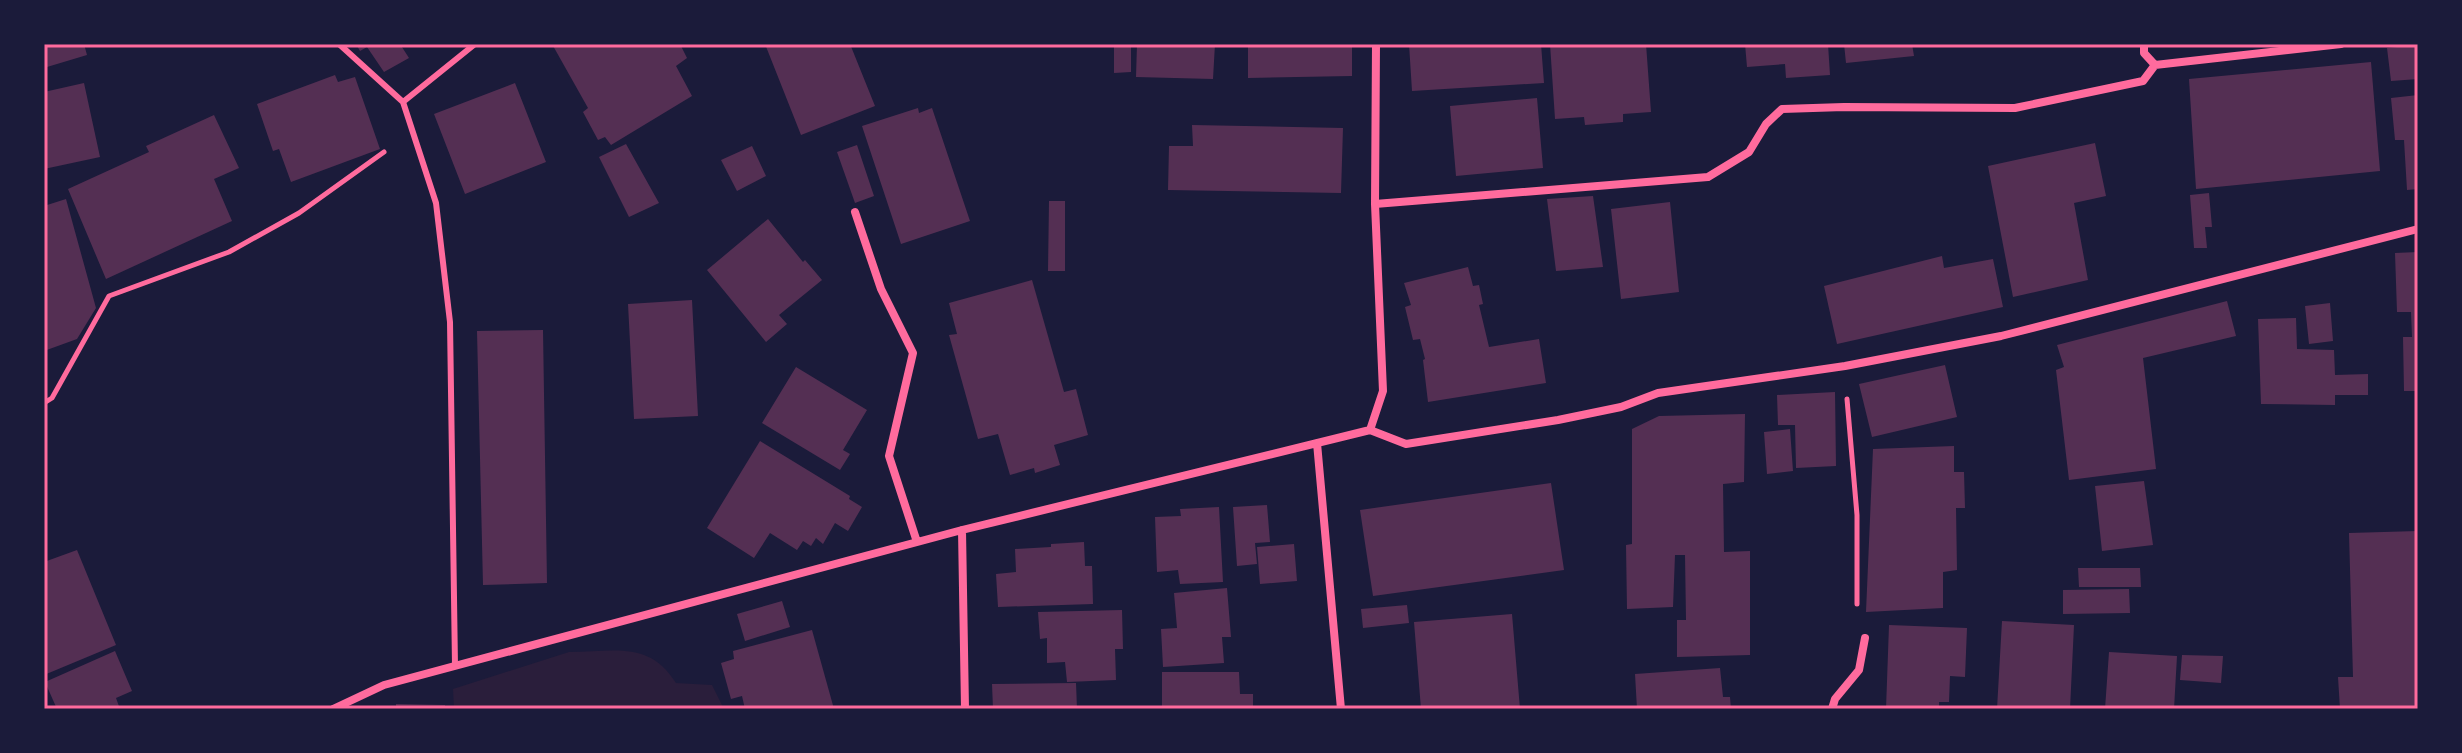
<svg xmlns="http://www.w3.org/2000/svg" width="2462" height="753" viewBox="0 0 2462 753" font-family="Helvetica,sans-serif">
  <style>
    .green { fill: #2a1e3b }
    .building { fill: #542f53 }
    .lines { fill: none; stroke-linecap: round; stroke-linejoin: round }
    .path { stroke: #ff6b9d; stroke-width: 5 }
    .service { stroke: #ff6b9d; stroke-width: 6 }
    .minor { stroke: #ff6b9d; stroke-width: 8 }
    .neatline { fill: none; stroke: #ff6b9d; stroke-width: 3 }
  </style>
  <rect width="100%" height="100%" fill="#1b1b3a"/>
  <!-- green -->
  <path class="green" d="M569,652C614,652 649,640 676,683L712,685L724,709H454L453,689Z"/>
  <!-- building -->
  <path class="building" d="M44,44H84L87,55L47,67Z
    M356,44H400L409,58L384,72L367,47L360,51Z
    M552,44H680L687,58L676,66L692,96L611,145L605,137L598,140L583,112L588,108Z
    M765,44H850L875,106L801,135Z
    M1114,44H1131V72L1114,73Z
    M1137,44H1215L1213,79L1136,77Z
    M1248,44H1352V76L1248,78Z
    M1409,44H1541L1544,83L1412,91Z
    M1550,44H1646L1651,112L1623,114V122L1585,125L1584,117L1555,119Z
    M1745,44H1828L1830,75L1786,78L1785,64L1747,67Z
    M1844,44H1912L1914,56L1846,63Z
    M2418,45V79L2391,81L2387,48Z
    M2371,62L2380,171L2196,189L2189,79Z
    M335,75L338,82L355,77L380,149L291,182L279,149L273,151L257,104Z
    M84,83L100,157L44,169V92Z
    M515,83L546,162L465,194L434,114Z
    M2418,95V189L2407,190L2404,140H2395L2391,98Z
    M1537,98L1543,168L1456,176L1450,106Z
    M918,108L919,113L932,108L970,221L901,244L862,126Z
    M214,115L239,168L214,179L232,221L106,279L68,189L149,152L146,146Z
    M1192,125L1343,128L1341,193L1168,190L1169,146H1193Z
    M2095,143L2106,196L2074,203L2088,280L2013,297L1988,166Z
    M626,144L659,203L629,217L599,157Z
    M857,145L874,196L855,203L837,152Z
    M752,146L766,176L737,191L721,160Z
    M2209,193L2212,227H2205L2207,248H2194L2190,195Z
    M1593,196L1603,267L1556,271L1547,199Z
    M66,199L96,308L77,339L44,351V206Z
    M1049,201H1065V271H1048Z
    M1670,202L1679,292L1621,299L1611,209Z
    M768,219L803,262L805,260L822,280L779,315L787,324L766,342L707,270Z
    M2418,252V391H2404L2403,337H2412L2411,312H2397L2395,253Z
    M1942,256L1944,268L1993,259L2003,307L1837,344L1824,286Z
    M1468,267L1473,286L1479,285L1483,304L1479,305L1489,347L1539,339L1546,383L1428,402L1423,360L1425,359L1420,339L1413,340L1405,307L1411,305L1404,283Z
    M1032,280L1064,392L1076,389L1088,435L1054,445L1060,465L1035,473L1034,468L1010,475L998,434L978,439L949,335L957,334L949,303Z
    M692,300L698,416L634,419L628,304Z
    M2227,301L2236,336L2143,358L2156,469L2069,480L2056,370L2064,367L2057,345Z
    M2330,303L2333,341L2309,344L2305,306Z
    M2296,318L2297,349L2334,350L2335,375L2368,374V395H2335V405L2261,404L2258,319Z
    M543,330L547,583L483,585L477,331Z
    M1945,365L1957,417L1872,437L1859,384Z
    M796,367L867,410L843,450L850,454L840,470L762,423Z
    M1835,392L1836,466L1796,468L1795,425H1778L1777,395Z
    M1745,414L1744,482L1723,484L1724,552L1750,551V655L1677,657V620H1686L1685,555H1675L1673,607L1627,609L1626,545L1632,544V429L1659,416Z
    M1790,429L1793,471L1767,474L1764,432Z
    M760,441L850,496L849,499L862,507L848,531L835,523L823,544L816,538L811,546L803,541L797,550L770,533L754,558L707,528Z
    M1954,446V472H1964L1965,508H1956L1957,570L1943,572V608L1866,612L1873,449Z
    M2144,481L2153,545L2102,551L2095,486Z
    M1551,483L1564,570L1373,596L1360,510Z
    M1267,505L1270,542L1255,543L1257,564L1237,566L1233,507Z
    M1219,507L1223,582L1180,584L1178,570L1157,572L1155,517L1181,516L1180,509Z
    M2418,531V709H2340L2338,677H2353L2349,533Z
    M1084,542L1085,566H1092L1093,604L998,607L996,574L1016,572L1015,549L1051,547V544Z
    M1294,544L1297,581L1260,584L1257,547Z
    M77,550L116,645L44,675V562Z
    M2078,568H2140L2141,587H2079Z
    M1227,588L1231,637H1222L1224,663L1163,667L1161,629L1177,628L1174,593Z
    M2129,589L2130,613L2063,614V590Z
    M782,601L790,627L745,641L737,614Z
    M1407,605L1409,623L1363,628L1361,609Z
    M1122,610L1123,649H1115L1116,680L1067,682L1065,662L1047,663V638L1040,639L1038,612Z
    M1512,614L1520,709H1421L1414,622Z
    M2002,621L2074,625L2070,709H1997Z
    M1889,625L1967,628L1965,677L1950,676L1949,702H1939V709H1886Z
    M812,630L834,709H745L742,696L731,699L721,663L734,659L733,651Z
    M115,651L132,691L116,698L120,709H57L45,682Z
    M2109,652L2177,656L2174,709H2105Z
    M2182,655L2223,656L2221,683L2180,680Z
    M1720,668L1723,697H1730L1731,709H1637L1635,674Z
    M1162,672H1239L1240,694H1253V709H1162Z
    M1076,683L1077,709H993L992,684Z
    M396,704L445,705V709H396Z"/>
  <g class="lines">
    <!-- path -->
    <path class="path" d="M1847,399L1857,515V604
      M44,403L52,398L109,296L229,252L299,213L384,152"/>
    <!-- service -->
    <path class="service" d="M339,44L403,102
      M455,666L450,322L436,203L403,102L475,44"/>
    <!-- minor -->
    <path class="minor" d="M2144,44V53L2155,65
      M1375,204L1708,177L1749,152L1766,124L1782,109L1844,107L2015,108L2143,81L2155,65L2341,44
      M855,212L881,289L913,353L889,456L917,542
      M1370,430L1406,444L1558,420L1621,407L1658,393L1845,366L2001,336L2418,229
      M1317,443L1341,709
      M962,530L965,709
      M333,709L384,685L962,530L1370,430L1383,391L1375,204L1376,44
      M1832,709L1835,699L1859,670L1865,638"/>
  </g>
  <!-- border -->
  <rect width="2462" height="753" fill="none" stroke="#1b1b3a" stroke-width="92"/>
  <rect x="46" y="46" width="2370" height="661" class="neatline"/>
</svg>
